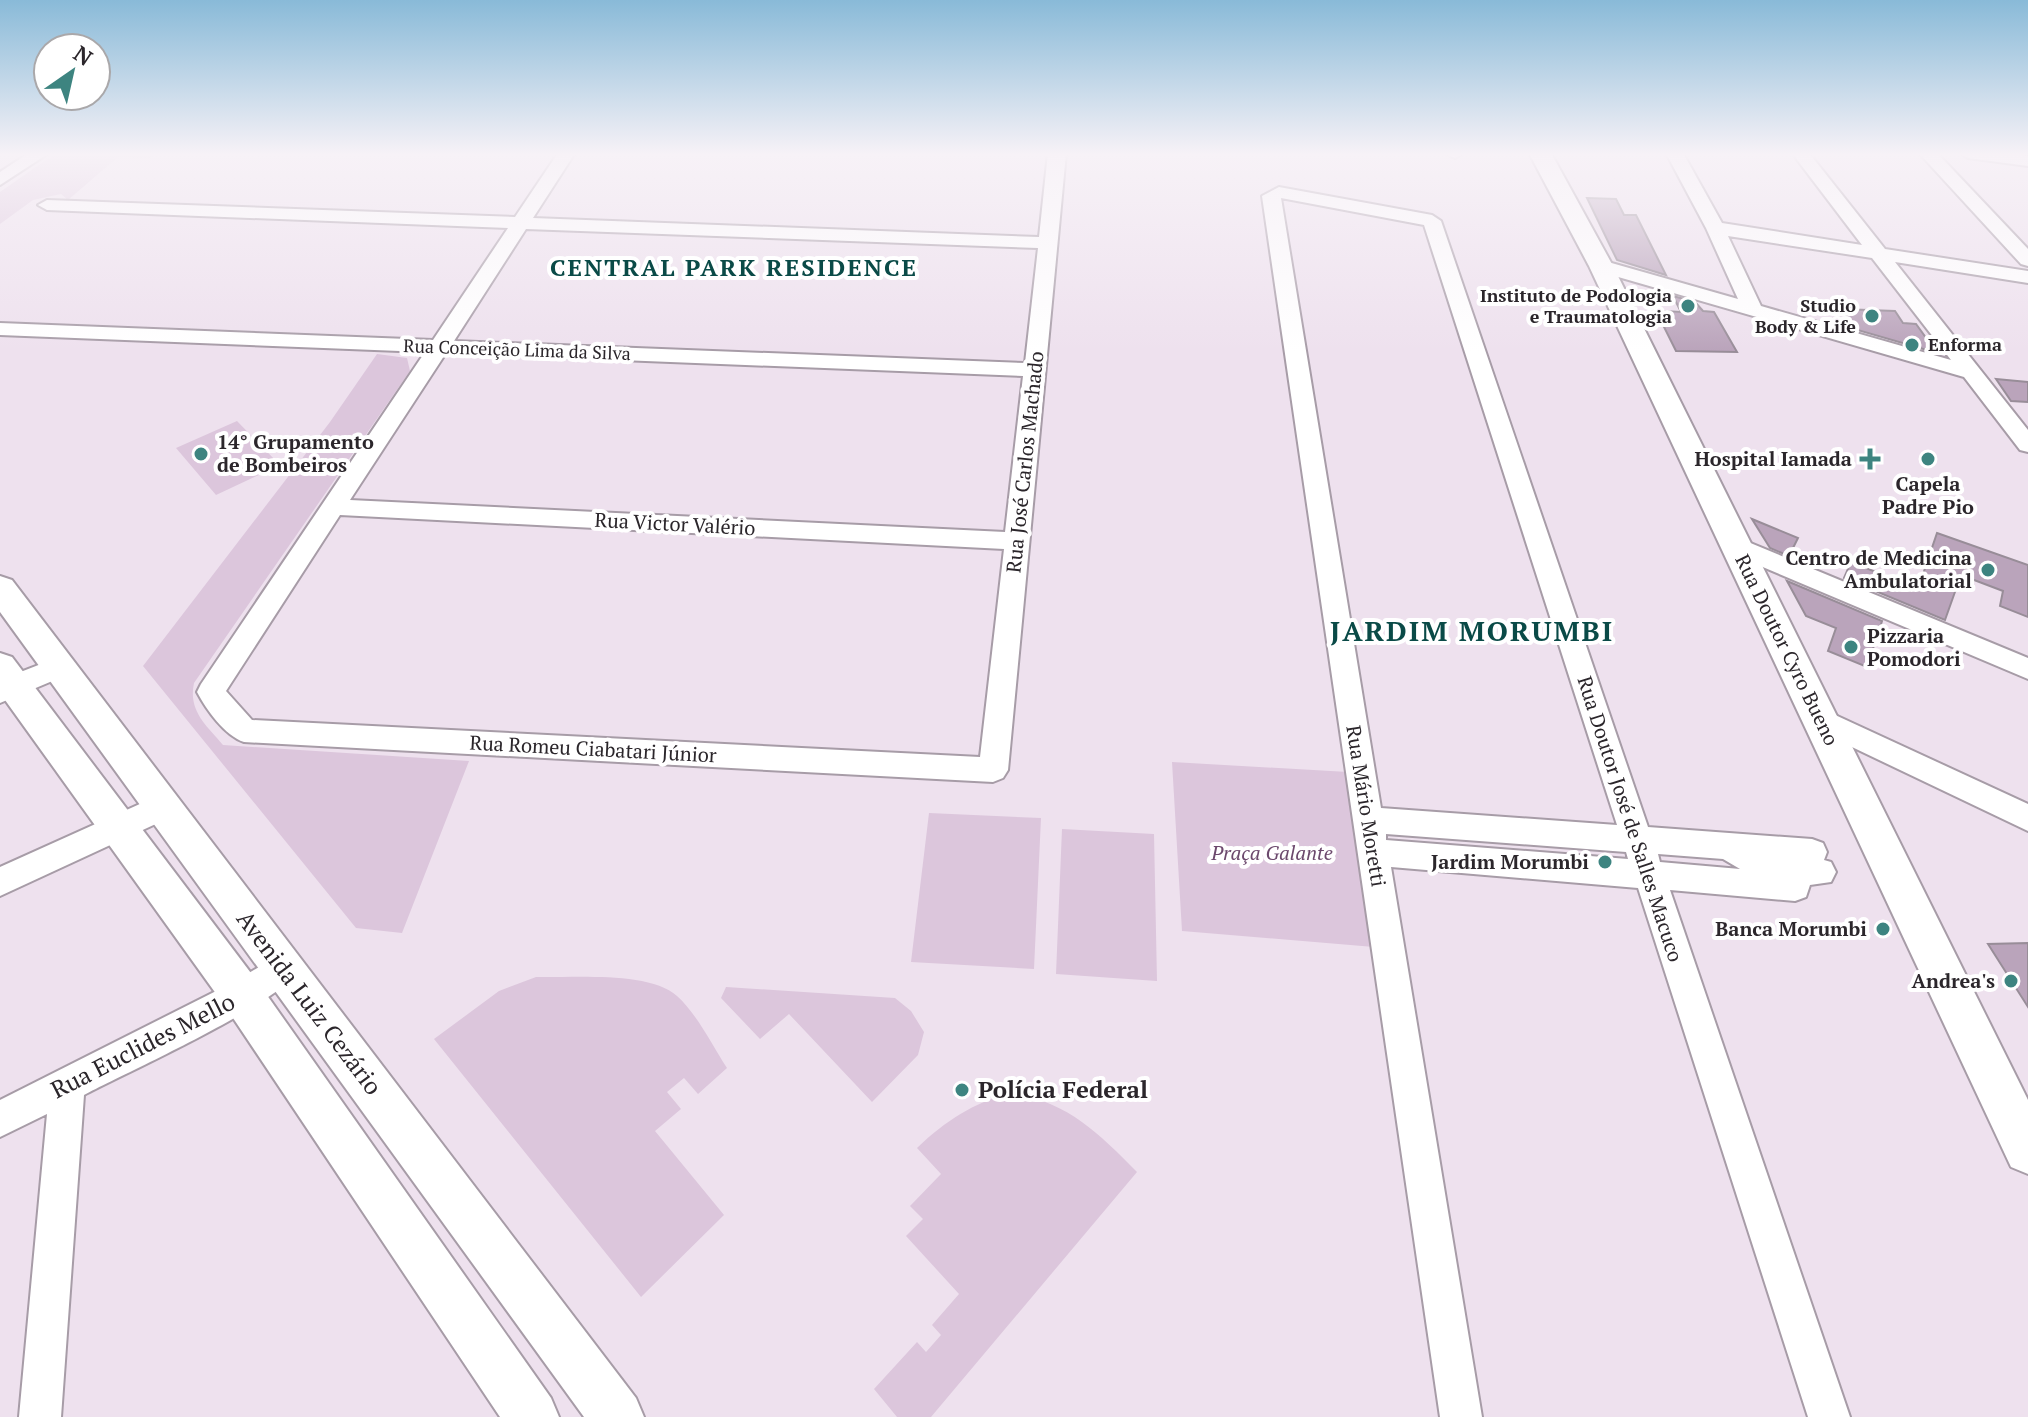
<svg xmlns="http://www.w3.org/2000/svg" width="2028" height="1417" viewBox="0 0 2028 1417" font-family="'PT Serif',serif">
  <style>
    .green { fill: #dcc6dc }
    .building { fill: #baa4bb; stroke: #988d98; stroke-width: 2 }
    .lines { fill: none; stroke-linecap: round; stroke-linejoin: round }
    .minor-casing { stroke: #a79ca7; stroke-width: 4 }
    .tertiary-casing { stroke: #a79ca7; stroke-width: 4 }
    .minor { fill: #fff; fill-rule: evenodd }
    .tertiary { fill: #fff; fill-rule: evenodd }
    .poi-dot { fill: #3d8480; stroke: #fff; stroke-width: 3 }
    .labels { text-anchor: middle; stroke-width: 8; stroke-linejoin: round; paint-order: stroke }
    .far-poi-label { font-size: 18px; font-weight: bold; fill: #2b262b; stroke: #fff; text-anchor: end }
    .far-street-label { font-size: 18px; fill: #2b262b; stroke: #fff }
    .poi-label { font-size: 20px; font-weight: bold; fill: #2b262b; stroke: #fff; text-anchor: end }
    .street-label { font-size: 20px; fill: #2b262b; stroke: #fff }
    .park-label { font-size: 20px; font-style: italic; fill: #6c496d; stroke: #fff }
    .far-district-label { font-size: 24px; font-weight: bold; letter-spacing: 2px; fill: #0a4a47; stroke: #fff }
    .near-street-label { font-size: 24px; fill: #2b262b; stroke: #fff }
    .near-poi-label { font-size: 24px; font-weight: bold; fill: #2b262b; stroke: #fff; text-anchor: start }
    .district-label { font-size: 28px; font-weight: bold; letter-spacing: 2px; fill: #0a4a47; stroke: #fff }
  </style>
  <rect width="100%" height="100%" fill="#eee1ee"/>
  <!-- green -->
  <path class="green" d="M56,153H155L150,158L118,157L68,200L61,194L33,200L0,224V192Z
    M377,354L407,358L410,371L194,683C188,711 206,725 223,745L469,761L402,933L356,928L143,666L330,422Z
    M237,421L280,465L216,495L176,448Z
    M1172,762L1348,772L1374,947L1182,931Z
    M929,813L1041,818L1034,969L911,962Z
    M1062,829L1154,834L1157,981L1056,974Z
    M536,977C572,978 650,971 677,996C697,1014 712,1045 727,1068L698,1094L684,1078L667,1092L681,1109L655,1131L724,1215L641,1297L434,1039L499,991Z
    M726,987L895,998L911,1011L924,1032L918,1055L872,1102L789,1014L760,1039L721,998Z
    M1010,1092C1067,1102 1097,1131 1137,1172L931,1417H897L874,1389L917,1342L926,1352L941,1335L932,1325L959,1294L906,1236L923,1219L910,1206L941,1174L917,1148C946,1120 973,1104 1010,1092Z"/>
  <!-- building -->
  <path class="building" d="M1587,198L1616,199L1624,215H1636L1666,275L1617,260Z
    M1673,296L1695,302L1703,311L1714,312L1737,352L1676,351L1659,317L1669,318L1665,311L1681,312Z
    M1841,309L1895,311L1903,323L1916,324L1937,353L1854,329Z
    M1996,379L2028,382V402L2011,401Z
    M1752,519L1798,538L1789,556L1770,548Z
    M1937,533L2028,565V617L2000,606L2003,591L1961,575L1945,620L1844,578L1851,562L1918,589Z
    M1787,581L1882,621L1867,667L1828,651L1836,628L1806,616Z
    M2028,943V1007L1988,944Z"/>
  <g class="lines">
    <defs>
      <path id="minor" d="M29,153H49L0,185V172Z
        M558,153H575L533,218L1039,237L1048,153H1066L1008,770L1003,778L993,782L244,742C225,736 206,709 197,692L201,684L425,352L0,335V323L433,340L508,228L47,210L38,205L47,200L515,217ZM526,229L1038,248L1025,363L454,341ZM446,353L1023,376L1005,532L350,500ZM340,515L1004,549L980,757L252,720L226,691Z
        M1444,153H1463L1455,158Z
        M1666,153H1683L1722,223L1862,245L1792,153H1809L1885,249L2028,271V283L1895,262L2028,430V452L2020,450L1964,377L1594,270L1591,266L1601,260L1738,299L1706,228ZM1728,236L1872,258L1951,360L1761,306Z
        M1919,153H1937L2028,249V266L2021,264Z
        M1960,153L2028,156V166L1968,158Z
        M1279,187L1432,215L1441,221L1648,827L1812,839L1823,843L1827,852L1824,860L1831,862L1836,872L1831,882L1810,885L1806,897L1795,901L1670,890L1850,1417H1808L1638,888L1391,867L1482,1417H1440L1262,196ZM1281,198L1424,225L1617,825L1381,808ZM1386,834L1626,852L1628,859L1386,840ZM1658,854L1723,859L1740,869L1660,862Z
        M1736,537L2028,658V679L1727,552L1724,546L1727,540Z
        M59,657L69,660L73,667L69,674L0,703V680Z
        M1820,708L2028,804V831L1810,727L1806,719L1810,711Z
        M162,794L173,798L177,807L173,816L0,896V867Z
        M283,953L295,957L300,968C284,1002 125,1073 84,1095L61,1417H19L47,1114L0,1137V1100L230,984Z"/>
      <path id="tertiary" d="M1529,153H1551L1613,266L2028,1100V1174L2011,1167L1589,266Z
        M0,576L12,580L636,1398L644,1417H584L0,612Z
        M0,653L12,657L257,981L551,1398L559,1417H500L227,1009L0,693Z"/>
    </defs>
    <!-- minor casing -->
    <use href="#minor" class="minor-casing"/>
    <!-- tertiary casing -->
    <use href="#tertiary" class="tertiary-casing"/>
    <!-- minor -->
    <use href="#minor" class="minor"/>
    <!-- tertiary -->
    <use href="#tertiary" class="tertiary"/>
  </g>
  <!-- sky -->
  <linearGradient id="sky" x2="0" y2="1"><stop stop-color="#89bad8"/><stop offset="0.44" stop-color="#f7f2f7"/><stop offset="1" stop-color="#f7f2f7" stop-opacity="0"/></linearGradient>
  <rect width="2028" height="351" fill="url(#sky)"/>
  <!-- markers -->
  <g class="poi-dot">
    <circle cx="1688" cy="306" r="8"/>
    <circle cx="1872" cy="316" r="8"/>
    <circle cx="1912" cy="345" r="8"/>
    <circle cx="201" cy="454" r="8"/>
    <path d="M1866 447h8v8h8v8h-8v8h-8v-8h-8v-8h8z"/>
    <circle cx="1928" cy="459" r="8"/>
    <circle cx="1988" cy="570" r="8"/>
    <circle cx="1851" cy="647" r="8"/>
    <circle cx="1605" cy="862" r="8"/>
    <circle cx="1883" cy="929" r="8"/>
    <circle cx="2011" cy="981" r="8"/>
    <circle cx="962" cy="1090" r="8"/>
  </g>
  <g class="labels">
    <!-- far-poi labels -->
    <g class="far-poi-label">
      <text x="1672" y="302">Instituto de Podologia<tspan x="1672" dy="21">e Traumatologia</tspan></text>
      <text x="1856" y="312">Studio<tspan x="1856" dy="21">Body &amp; Life</tspan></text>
      <text x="1928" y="351" text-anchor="start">Enforma</text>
    </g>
    <!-- far-street labels -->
    <g class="far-street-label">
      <text transform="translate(517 350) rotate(2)" y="6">Rua Conceição Lima da Silva</text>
    </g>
    <!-- poi labels -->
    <g class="poi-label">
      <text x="217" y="449" text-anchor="start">14° Grupamento<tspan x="217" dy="23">de Bombeiros</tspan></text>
      <text x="1852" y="466">Hospital Iamada</text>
      <text x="1928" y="491" text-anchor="middle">Capela<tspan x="1928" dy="23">Padre Pio</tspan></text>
      <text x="1972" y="565">Centro de Medicina<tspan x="1972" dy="23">Ambulatorial</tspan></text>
      <text x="1867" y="643" text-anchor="start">Pizzaria<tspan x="1867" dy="23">Pomodori</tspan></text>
      <text x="1589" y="869">Jardim Morumbi</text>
      <text x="1867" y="936">Banca Morumbi</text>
      <text x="1995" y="988">Andrea's</text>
    </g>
    <!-- street labels -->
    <g class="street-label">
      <text transform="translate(1025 462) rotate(-84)" y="7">Rua José Carlos Machado</text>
      <text transform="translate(675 524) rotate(3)" y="7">Rua Victor Valério</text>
      <text transform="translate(1787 650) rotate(64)" y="7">Rua Doutor Cyro Bueno</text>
      <text transform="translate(593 749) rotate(3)" y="7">Rua Romeu Ciabatari Júnior</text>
      <text transform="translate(1366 806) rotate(81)" y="7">Rua Mário Moretti</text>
      <text transform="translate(1630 819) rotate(72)" y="7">Rua Doutor José de Salles Macuco</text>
    </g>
    <!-- park labels -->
    <g class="park-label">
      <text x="1272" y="860">Praça Galante</text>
    </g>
    <!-- far-district labels -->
    <g class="far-district-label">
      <text x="734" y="276">CENTRAL PARK RESIDENCE</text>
    </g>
    <!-- near-street labels -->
    <g class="near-street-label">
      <text transform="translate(309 1003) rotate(53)" y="8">Avenida Luiz Cezário</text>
      <text transform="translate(143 1046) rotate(-27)" y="8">Rua Euclides Mello</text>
    </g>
    <!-- near-poi labels -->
    <g class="near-poi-label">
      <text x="978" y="1098">Polícia Federal</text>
    </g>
    <!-- district labels -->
    <g class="district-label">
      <text x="1472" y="641">JARDIM MORUMBI</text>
    </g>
  </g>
  <!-- north arrow -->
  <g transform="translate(72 72) rotate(34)"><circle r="38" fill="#ffffff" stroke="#aaa8aa" stroke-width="2"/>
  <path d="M0-6L14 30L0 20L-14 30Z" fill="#3d8480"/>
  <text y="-12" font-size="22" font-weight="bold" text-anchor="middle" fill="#2b262b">N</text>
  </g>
</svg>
